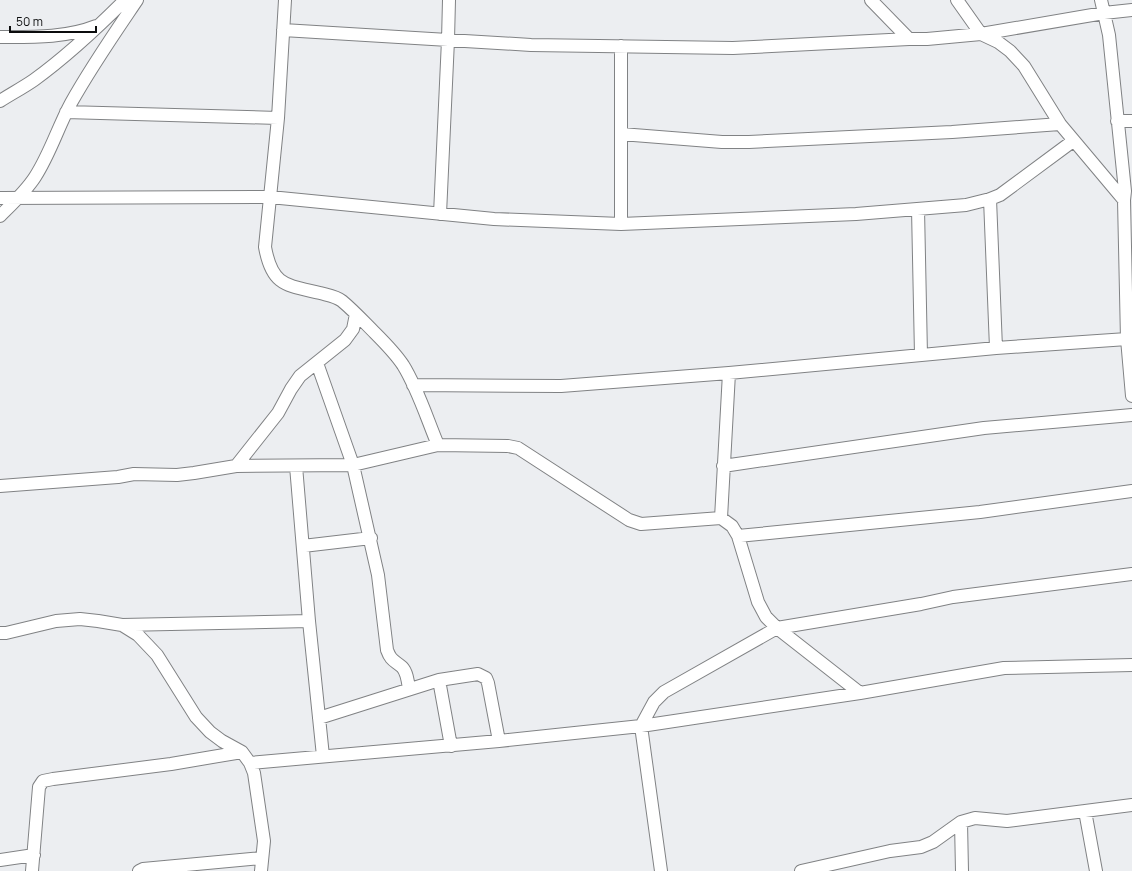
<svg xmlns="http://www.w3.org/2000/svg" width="1132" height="871" viewBox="0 0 1132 871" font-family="Manrope,sans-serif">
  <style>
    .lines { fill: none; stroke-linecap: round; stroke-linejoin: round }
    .street-casing { stroke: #808284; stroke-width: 14 }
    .street { stroke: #fff; stroke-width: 12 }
  </style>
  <rect width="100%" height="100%" fill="#eceef1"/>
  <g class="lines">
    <defs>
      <path id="street" d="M285,0L278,118L265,247C272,286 286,285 320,293C327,295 336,296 342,301C354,311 364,322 375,333C385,343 395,353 403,365C418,389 427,419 438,445
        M871,0L909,39H927L981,34L998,42L1010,51L1024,66L1060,124L1118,193L1124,200L1125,191L1109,35L1101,0
        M957,0L981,34L1104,13L1132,10
        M283,30L531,45L733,48L909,39
        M0,37C32,37 66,38 96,26
        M621,46V224
        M0,101C11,94 24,87 34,80C67,56 96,29 125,0
        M66,112L278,118
        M1117,121H1132
        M621,134L722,142H749L952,132L1060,124
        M0,198L270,197L494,219L621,224L856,214L966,205L990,199L1000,195L1073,141
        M990,199L996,348
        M1124,200L1127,339L1132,396
        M918,209L921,355
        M440,214L448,40L449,0
        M0,216C12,204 26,191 35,177C50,154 58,127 71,103C91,67 114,34 137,0
        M317,363L353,465L378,575L387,650C391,661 394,660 402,667C407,672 408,682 409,689
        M413,385L561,386L729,373L996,348L1127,339
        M236,466L278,413L291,389L300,376L345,340L353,329L356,314
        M296,466L309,621L323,756
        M723,466L984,428L1132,415
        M0,486L118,477L134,474L177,475L194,473L236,466L353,465L438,445L508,446L518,448L629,520L641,524L721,518L732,526L738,536L758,602L766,617L777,628L860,693
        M721,518L729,373
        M738,536L980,512L1132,491
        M303,546L371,538
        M122,625L309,621
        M0,633H6L56,621L80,619L98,621L122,625L138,635L157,655L196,717L210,732L222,741L242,752L250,763L254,773L264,841L261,871
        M439,680L451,746
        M319,718L439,680L478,674L486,678L488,683L499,741
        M250,763L499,741L641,726L860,693L1004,668L1132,665
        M1085,811L1096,871
        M961,822L962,871
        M0,860L34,855
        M32,871L39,787L43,781L53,779L171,764L242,752
        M139,871L143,869L261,858
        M661,871L641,726L654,702L664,692L777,628L921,604L953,597L1132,574
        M801,871L890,851L921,847L933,842L961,822L975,818L1007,821L1132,805"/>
    </defs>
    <!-- street casing -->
    <use href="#street" class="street-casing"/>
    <!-- street -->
    <use href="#street" class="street"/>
  </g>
  <!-- scale -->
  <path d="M10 26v6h86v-6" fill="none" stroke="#0b0c0d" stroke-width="2"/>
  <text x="16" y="26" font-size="12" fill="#0b0c0d" stroke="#eceef1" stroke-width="3" paint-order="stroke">50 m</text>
</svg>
